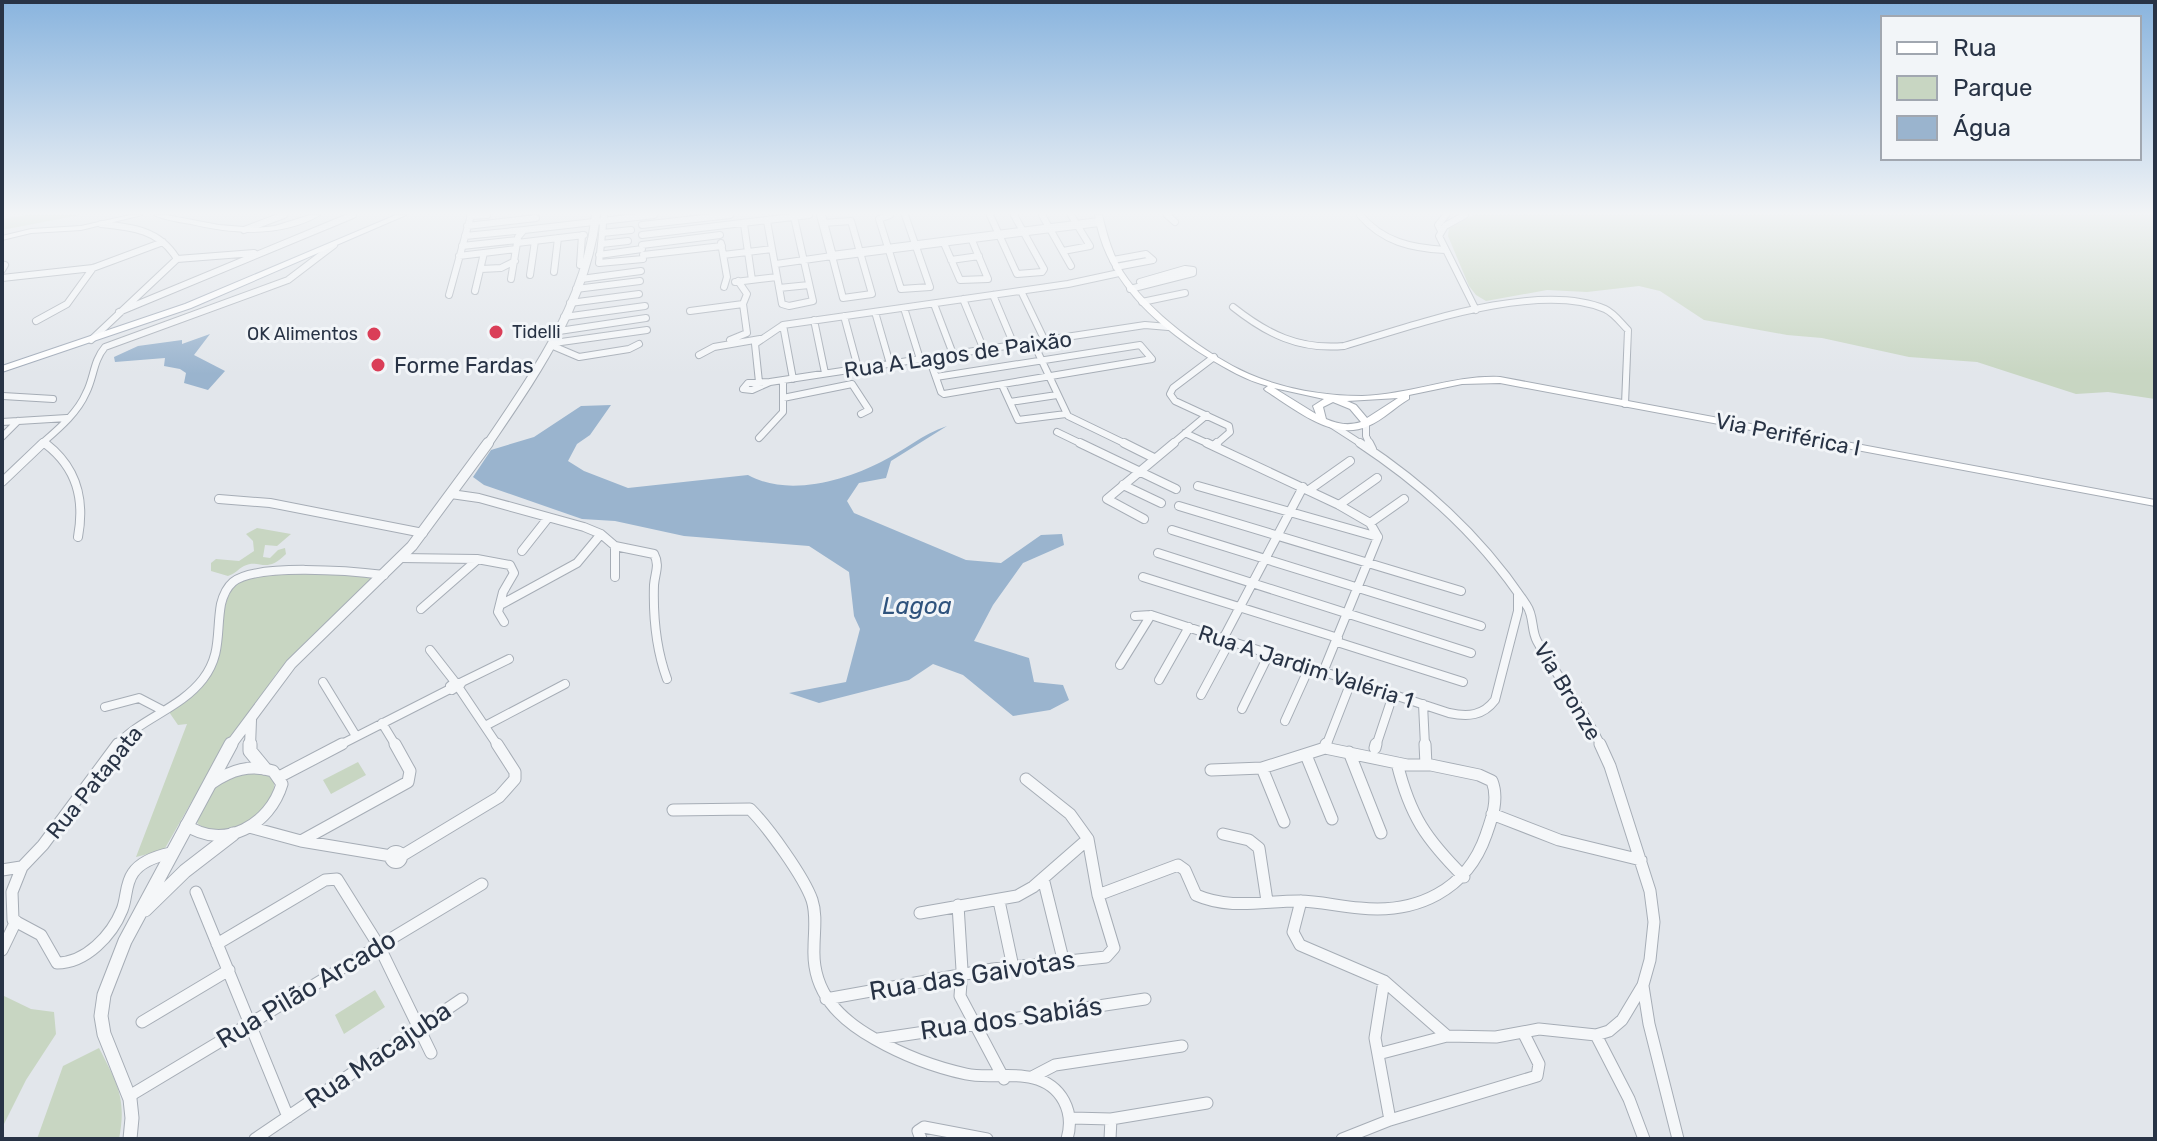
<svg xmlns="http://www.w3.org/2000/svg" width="2157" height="1141" viewBox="0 0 2157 1141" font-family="Rubik,sans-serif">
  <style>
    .green { fill: #c8d6c2 }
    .water { fill: #9ab4ce }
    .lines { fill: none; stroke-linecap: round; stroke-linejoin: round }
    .minor-far2-casing { stroke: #a6adb6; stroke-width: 8 }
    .minor-far1-casing { stroke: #a6adb6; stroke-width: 10 }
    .minor-casing { stroke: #a6adb6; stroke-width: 13 }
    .tertiary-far2-casing { stroke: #a6adb6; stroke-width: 10 }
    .tertiary-far1-casing { stroke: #a6adb6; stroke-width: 12 }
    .tertiary-casing { stroke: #a6adb6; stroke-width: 15 }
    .secondary-casing { stroke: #a6adb6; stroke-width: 2 }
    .primary-casing { stroke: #a0aab8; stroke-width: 2 }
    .minor-far2 { stroke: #f5f7f9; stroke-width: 6 }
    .minor-far1 { stroke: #f5f7f9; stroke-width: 8 }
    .minor { stroke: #f5f7f9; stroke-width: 11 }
    .tertiary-far2 { stroke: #f5f7f9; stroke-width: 8 }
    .tertiary-far1 { stroke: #f5f7f9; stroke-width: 10 }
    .tertiary { stroke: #f5f7f9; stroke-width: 13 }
    .secondary { fill: #fff; fill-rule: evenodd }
    .primary { fill: #fff; fill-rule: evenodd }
    .poi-dot { fill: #da3e58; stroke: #f2f5f8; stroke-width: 3 }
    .labels { text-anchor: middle; stroke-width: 6; stroke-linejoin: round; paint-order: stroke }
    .far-poi-label { font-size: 18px; fill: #283345; stroke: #f2f5f8; text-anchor: start }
    .street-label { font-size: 22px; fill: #283345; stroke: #f2f5f8 }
    .poi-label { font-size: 22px; fill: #283345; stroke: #f2f5f8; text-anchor: start }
    .water-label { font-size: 24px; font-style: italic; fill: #2f537d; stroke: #f2f5f8 }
    .near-street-label { font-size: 26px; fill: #283345; stroke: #f2f5f8 }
  </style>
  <rect width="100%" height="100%" fill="#e2e6eb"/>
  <!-- green -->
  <path class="green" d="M26,215H80L2,230V219Z
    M1474,215H2155V399L2108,392L2076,394L1977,362L1909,357L1822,338L1787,335L1704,320L1660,291L1639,286L1587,292L1547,290L1486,301L1476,295L1469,286L1448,236L1449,228Z
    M257,528L291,534L277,546L265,545L263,557L270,558L278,550L285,548L286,554C265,575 260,558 244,566C238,569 235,574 228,576L211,571V563L216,559L239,561L254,551L253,541L246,534Z
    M341,573L369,574L373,578L276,674L192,801L164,850L136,857L187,724L178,725L169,712C183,699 203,684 212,668C227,642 215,588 248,576C264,571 321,574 341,573Z
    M358,762L366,775L331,794L323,780Z
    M252,772L268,775L274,782C277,815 225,843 198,824L196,820C208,784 216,783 252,772Z
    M375,990L385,1007L344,1034L335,1015Z
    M2,995L31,1009L54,1012L56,1034L26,1080L2,1128Z
    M99,1048C117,1083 127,1098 119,1139H37L63,1066Z"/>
  <!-- water -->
  <path class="water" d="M210,334L194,355L225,371L208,390L184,383L186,373L180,369L164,366L165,358L115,362L114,357L138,346L182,340V344Z
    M611,405L590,435L577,444L568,461L584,471L628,488L748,475C787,497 844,481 881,462C904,451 922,434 947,426L891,461L886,478L859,483L847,501L854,513L966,560L1001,563L1041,535L1062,534L1064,545L1023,563L993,605L974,641L1029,658L1034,682L1063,685L1069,700L1050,710L1013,716L963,675L933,664L909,680L819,703L789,693L846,682L860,629L854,616L849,572L809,546L684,536L615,521L582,519L484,485L473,477L491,450L534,437L581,406Z"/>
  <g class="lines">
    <defs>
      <path id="minor-far2" d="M604,215L599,263L643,259
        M890,215L879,219L901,289L930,287L905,215
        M990,215L1017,274L1042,272L1044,269L1014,215
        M1042,215L1071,266
        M1167,215L1175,222
        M1360,215C1383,242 1411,248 1445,250
        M1465,215L1445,226L1439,236L1476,310
        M470,216L487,215
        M767,221L782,304L789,306L813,301L794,217
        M744,224L752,280
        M642,225L730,215
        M467,226L536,218
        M244,230L284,215
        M1441,231L1438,225L1446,215
        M602,233L631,230
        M642,235L809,215
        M465,236L524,230
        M943,241L960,280L988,279L971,238
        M517,243L584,235
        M721,243L727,277L724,287
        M601,244L628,241
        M642,245L720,235
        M462,246L518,240
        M1063,251L1090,246L1071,215
        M599,255L642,249
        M643,255L722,246
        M723,255L772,249
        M459,256L516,249
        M177,259L254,253
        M951,260L979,256
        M1113,260L1146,254L1153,260L1116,267
        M776,264L832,256L843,298L872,294L851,221L823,223
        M580,265L582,235
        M481,269L501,268L515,261
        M2,270L5,265
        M554,272L558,238
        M530,275L535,241
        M2,278L93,268L163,242
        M511,279L518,237L524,230L654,215
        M581,279L641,271
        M735,282L777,277
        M1140,282L1185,269L1193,270
        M779,288L809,285
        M576,289L640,281
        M1130,289L1193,273V270
        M475,291L484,253
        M1021,291L1045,341
        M449,295L471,215
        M993,295L1014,345
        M963,299L984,350
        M1142,302L1185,293
        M570,303L639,294
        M934,304L953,354
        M1233,307C1267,334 1299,350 1344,346C1412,326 1538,280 1605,309C1614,313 1621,323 1628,330L1625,404
        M904,308L920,359
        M690,311L743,304
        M119,312L353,215
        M875,312L890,364
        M844,316L858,368
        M564,317L645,306
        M814,320L825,373
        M36,321L67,304L93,268
        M783,325L793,379
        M559,331L646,318
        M91,340L177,259C160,230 132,227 101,224
        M1033,342L1068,416L1128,445
        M554,343L647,330
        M733,343L730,340L747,333L743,304L747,294L738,281
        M553,346L579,357L629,349L639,344
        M699,355L714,347L760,339
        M1214,357L1173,388L1170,394L1175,401L1229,426L1230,432L1215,445
        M929,358L941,392L944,394L1152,359L1140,345L936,377
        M759,382L755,344L783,325L1068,284L1119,273
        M770,382L752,390L743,389L748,383Z
        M770,382L1145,325L1168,327
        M1002,385L1018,420L1066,414
        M3,396L53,399
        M783,398L852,384L869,410L861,414
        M1010,402L1057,395
        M2,422L67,418
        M1366,423V436L1370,445
        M1332,425L1363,445
        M1057,432L1084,445
        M1185,433L1211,445
        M2,437L18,421
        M759,438L783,412V380
        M40,445C57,430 77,414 86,393C94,378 93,361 105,347L288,280L334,245
        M1171,445L1207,415"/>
      <path id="minor-far1" d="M1080,443L1176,489
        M1124,443L1154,458
        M1207,443L1339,505L1370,523L1378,537
        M1360,443C1425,486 1484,540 1527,606C1534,616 1531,630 1537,641C1557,677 1584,709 1601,746
        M1369,443L1372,449
        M46,444C77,468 85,499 78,537
        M1214,446L1217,443
        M2,482L43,443
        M1123,485L1161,503
        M1198,486L1378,537
        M1309,490L1350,461
        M451,494L479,498L584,527L601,534L615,546L654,554C660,565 655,573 654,585C653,617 656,649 667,679
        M219,499L270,503L423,533
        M1339,505L1377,478
        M1179,506L1461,591
        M1144,519L1107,499L1174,443
        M1370,523L1404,499
        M1172,530L1481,626
        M615,546V577
        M522,551L548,518
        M1158,553L1471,653
        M400,558L477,559L510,565L514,573L503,592L498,612L504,622
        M1143,577L1338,638
        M502,604L577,563L601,534
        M421,609L477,560
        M1135,616L1151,615L1449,713C1468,717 1483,716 1495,700L1518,611V595
        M1223,639L1303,487
        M1337,642L1463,682
        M430,650L455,682
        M1120,665L1151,615
        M1323,672L1378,537
        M1159,680L1189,627
        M323,682L356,736
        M455,682L461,684L452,690L450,686Z
        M460,683L509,659
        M459,688L498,746
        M1201,695L1230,641
        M1423,704L1425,746
        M105,707L139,698L162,710
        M1242,709L1269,654
        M1285,721L1309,668
        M382,723L396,746
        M485,726L565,684
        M116,746C141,718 180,709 203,679C222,654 216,632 221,604C223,596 226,588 233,582C256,563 353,571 384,575
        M338,746L450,689
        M1326,746L1351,682
        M1376,746L1393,695"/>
      <path id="minor" d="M118,744L43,845L22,867L12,892L13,920L41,935L57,963C86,963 112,935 122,910C127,898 125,884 133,873C141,861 157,856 171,853
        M1425,744L1426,765
        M1325,748L1326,744
        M1375,748L1376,744
        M1349,752L1381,833
        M1306,755L1332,819
        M1397,763C1410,816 1426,839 1464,877
        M1262,768L1284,822
        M279,777L342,744
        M673,810L750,809C768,827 804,877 812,900C817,915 814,932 814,948C812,992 839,1019 875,1039C903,1055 934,1067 966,1074C988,1079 1011,1072 1033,1078C1062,1085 1075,1112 1067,1139
        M1492,814L1559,840L1641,860
        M186,825C224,851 270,825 282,784L273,771C250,764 231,770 212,783
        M249,827L301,841L391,856
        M1223,834L1249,840L1259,848L1267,901
        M301,841L408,782L410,771L395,744
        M390.5 857a5.5 5.5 0 1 1 11 0a5.5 5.5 0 1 1-11 0Z
        M403,855L499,797L515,779V772L497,744
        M2,870L21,867
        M1043,878L1063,959
        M196,892L288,1117
        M1098,895L1178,865L1185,870L1196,895C1230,910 1263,901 1299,901C1320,901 1340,907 1360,908C1417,914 1467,890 1486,835C1492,818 1499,799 1492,781L1479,775L1431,765H1407L1325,748L1262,768L1211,770
        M999,901L1013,967
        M1301,901L1293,932L1300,945L1384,981L1447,1036
        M958,905L962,970L960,996L1004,1079
        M920,913L1017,896L1033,887L1088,839
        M217,944L325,880L337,879L379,946L431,1053
        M2,950L16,921
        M1384,981L1375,1038L1390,1120
        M1643,986L1649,1024L1678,1139
        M826,999L993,969L1106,957L1114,948L1098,895L1088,839L1070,814L1026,779
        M142,1022L229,970
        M1596,1035L1629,1099L1644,1139
        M878,1039L1145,999
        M1378,1054L1447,1036L1496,1037L1539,1029L1596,1035L1609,1031L1622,1020L1643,985L1650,960L1654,922L1650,891L1610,766L1600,744
        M1032,1077L1055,1065L1182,1046
        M131,1095L482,884
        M1072,1118L1111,1119L1207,1103
        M255,1139L462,999
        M921,1139L918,1131L924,1127L987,1139
        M1110,1139L1111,1119
        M1342,1139L1390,1120L1537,1076L1539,1064L1523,1032"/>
      <path id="tertiary-far2" d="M821,215L832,256L1099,222
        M487,445C535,374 586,303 596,215"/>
      <path id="tertiary-far1" d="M230,746L291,664L412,546L488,443
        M250,746L251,720"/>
      <path id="tertiary" d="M250,744V751L264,768
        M145,910L185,871L233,834
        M130,1139L132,1118L130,1099L104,1034L101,1016L104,995L125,941L231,744"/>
      <path id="secondary" d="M130,215H142L81,230L31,233L2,240V236L31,229L81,226Z
        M154,215H166L219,225L256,228L275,226L310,215H320C281,238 233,234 191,224C179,222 165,220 154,215Z
        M1095,215H1102C1107,235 1112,254 1123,272C1148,311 1206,355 1249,374C1283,389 1325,396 1362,396C1409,395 1453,375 1500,377L2155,500V506L1500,383L1462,384L1409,395V399C1395,407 1383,420 1368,426C1332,442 1294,408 1266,391L1264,389L1268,386C1245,380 1227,369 1207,357C1153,323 1105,279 1095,215ZM1274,388L1324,399L1313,406L1316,414ZM1398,398L1367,418L1356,405L1347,401ZM1333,402L1350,409L1361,422C1348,426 1338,424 1326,419L1323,407Z"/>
      <path id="primary" d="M396,215H406L191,308L2,372V366L185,304Z"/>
    </defs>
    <!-- minor-far2 casing -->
    <use href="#minor-far2" class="minor-far2-casing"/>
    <!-- minor-far1 casing -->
    <use href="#minor-far1" class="minor-far1-casing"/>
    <!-- minor casing -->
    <use href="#minor" class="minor-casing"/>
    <!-- tertiary-far2 casing -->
    <use href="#tertiary-far2" class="tertiary-far2-casing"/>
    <!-- tertiary-far1 casing -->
    <use href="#tertiary-far1" class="tertiary-far1-casing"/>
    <!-- tertiary casing -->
    <use href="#tertiary" class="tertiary-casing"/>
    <!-- secondary casing -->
    <use href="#secondary" class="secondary-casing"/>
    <!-- primary casing -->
    <use href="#primary" class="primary-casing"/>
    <!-- minor-far2 -->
    <use href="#minor-far2" class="minor-far2"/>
    <!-- minor-far1 -->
    <use href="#minor-far1" class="minor-far1"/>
    <!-- minor -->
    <use href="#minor" class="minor"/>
    <!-- tertiary-far2 -->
    <use href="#tertiary-far2" class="tertiary-far2"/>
    <!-- tertiary-far1 -->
    <use href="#tertiary-far1" class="tertiary-far1"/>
    <!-- tertiary -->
    <use href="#tertiary" class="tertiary"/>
    <!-- secondary -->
    <use href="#secondary" class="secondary"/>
    <!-- primary -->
    <use href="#primary" class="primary"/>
  </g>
  <!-- sky -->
  <linearGradient id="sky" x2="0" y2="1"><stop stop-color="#89b4de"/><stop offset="0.57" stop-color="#f2f4f6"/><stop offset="1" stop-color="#f2f4f6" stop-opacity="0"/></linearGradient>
  <rect width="2157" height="374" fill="url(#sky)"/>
  <!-- markers -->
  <g class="poi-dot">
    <circle cx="496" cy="332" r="8"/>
    <circle cx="374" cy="334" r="8"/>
    <circle cx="378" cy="365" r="8"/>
  </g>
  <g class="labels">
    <!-- far-poi labels -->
    <g class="far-poi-label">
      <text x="512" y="338">Tidelli</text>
      <text x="358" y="340" text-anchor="end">OK Alimentos</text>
    </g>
    <!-- street labels -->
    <g class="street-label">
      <text transform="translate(958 354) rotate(-8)" y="8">Rua A Lagos de Paixão</text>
      <text transform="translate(1788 434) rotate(11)" y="8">Via Periférica I</text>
      <text transform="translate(1306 666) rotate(18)" y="8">Rua A Jardim Valéria 1</text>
      <text transform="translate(1568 691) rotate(59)" y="8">Via Bronze</text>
      <text transform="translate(94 782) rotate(-51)" y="8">Rua Patapata</text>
    </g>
    <!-- poi labels -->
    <g class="poi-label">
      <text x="394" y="373">Forme Fardas</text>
    </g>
    <!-- water labels -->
    <g class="water-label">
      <text x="917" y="614">Lagoa</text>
    </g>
    <!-- near-street labels -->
    <g class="near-street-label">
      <text transform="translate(972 975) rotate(-9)" y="9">Rua das Gaivotas</text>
      <text transform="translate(306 989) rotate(-31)" y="9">Rua Pilão Arcado</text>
      <text transform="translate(1011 1018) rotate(-8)" y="9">Rua dos Sabiás</text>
      <text transform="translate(378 1055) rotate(-34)" y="9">Rua Macajuba</text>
    </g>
  </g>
  <!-- border -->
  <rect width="2157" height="1141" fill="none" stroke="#283345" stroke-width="8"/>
  <!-- legend -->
  <rect x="1881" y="16" width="260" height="144" fill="#f2f5f8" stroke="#a1a7b0" stroke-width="2"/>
  <rect x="1897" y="42" width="40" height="12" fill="#ffffff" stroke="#a1a7b0" stroke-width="2"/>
  <text x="1953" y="56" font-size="24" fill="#283345">Rua</text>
  <rect x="1897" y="76" width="40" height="24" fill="#c8d6c2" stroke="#a1a7b0" stroke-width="2"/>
  <text x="1953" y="96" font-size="24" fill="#283345">Parque</text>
  <rect x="1897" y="116" width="40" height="24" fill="#9ab4ce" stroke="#a1a7b0" stroke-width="2"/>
  <text x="1953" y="136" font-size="24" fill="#283345">Água</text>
</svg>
